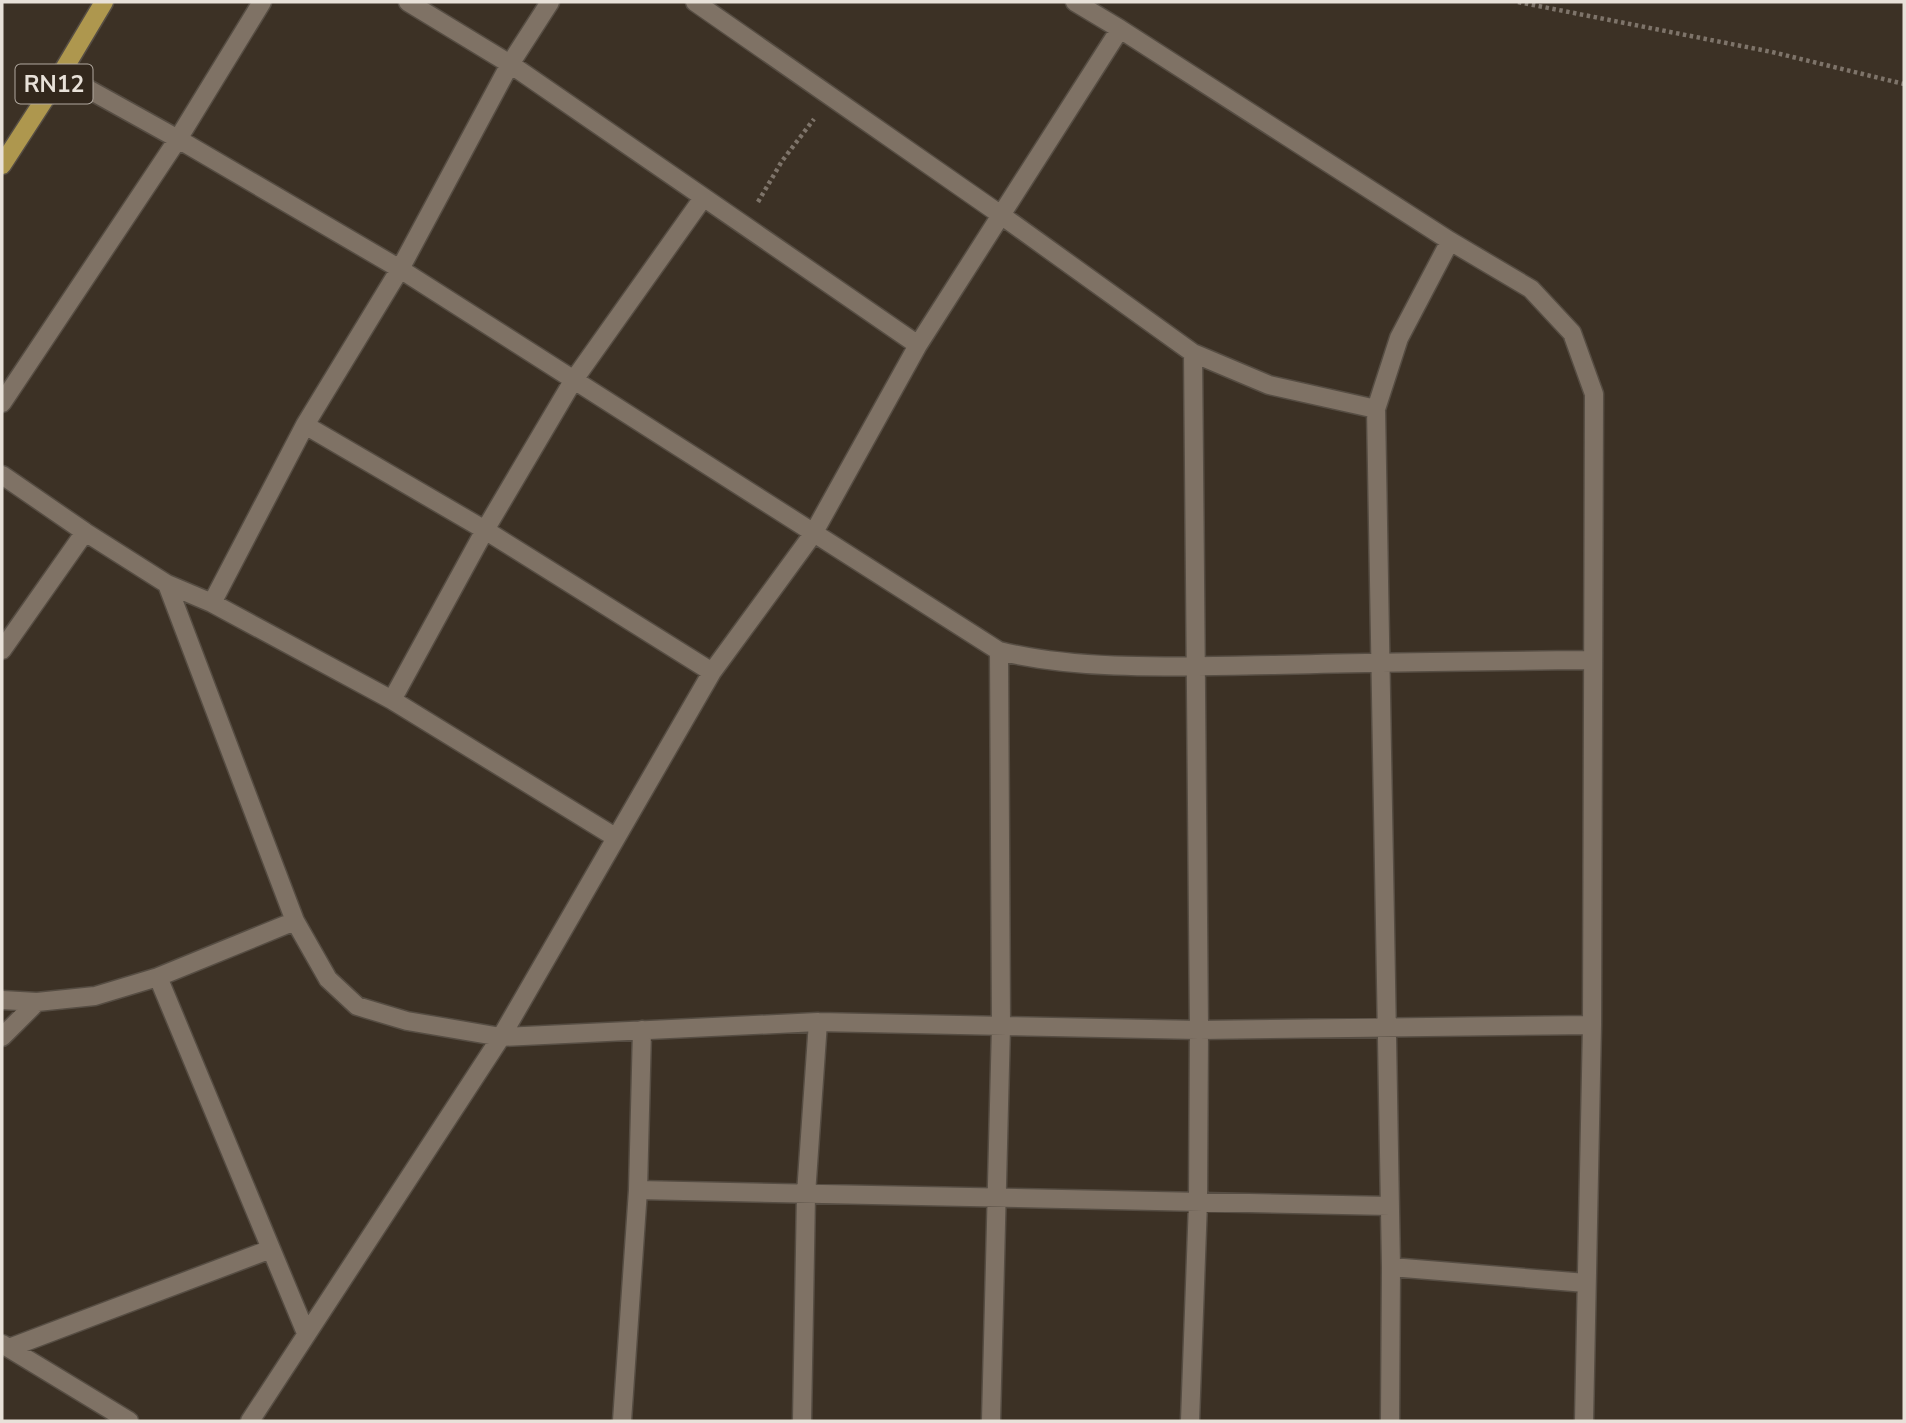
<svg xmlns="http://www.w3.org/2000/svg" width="1906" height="1423" viewBox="0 0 1906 1423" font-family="'Nunito Sans',sans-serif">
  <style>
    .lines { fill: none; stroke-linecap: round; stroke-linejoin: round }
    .minor-casing { stroke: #564d43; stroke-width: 21 }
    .primary-casing { stroke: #564d43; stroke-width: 21 }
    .path { stroke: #7e746a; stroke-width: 4.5; stroke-dasharray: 3.5 3.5; stroke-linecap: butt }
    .minor { stroke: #7f7265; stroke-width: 18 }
    .primary { stroke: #ae974e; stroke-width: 18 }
    .labels { text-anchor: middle; stroke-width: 5; stroke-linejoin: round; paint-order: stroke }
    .shield { fill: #32271c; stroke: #b1a9a0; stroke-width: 2 }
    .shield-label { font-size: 23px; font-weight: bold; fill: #e8e1d9 }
  </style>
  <rect width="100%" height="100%" fill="#3c3125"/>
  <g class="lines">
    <defs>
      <path id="minor" d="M408,2L510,64L918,345
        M695,2L1001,215L1193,353L1269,385L1376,409
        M1075,2L1120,29L1450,241L1531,289L1572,333L1594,394L1592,1025L1584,1421
        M61,74L178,139L400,269L999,651C1085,672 1186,666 1274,665C1380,662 1486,661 1592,660
        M2,403L178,139L262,2
        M305,425L485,530L712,672
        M2,475L85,532L167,584L295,921L328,979L357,1006L407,1021L501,1037L818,1022L1199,1030L1592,1025
        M167,584L212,603L305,425L400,269L510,64L550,2
        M212,603L392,700L615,837
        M2,650L85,532
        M392,700L485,530L573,381L703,198
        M158,977L306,1333
        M2,1000L37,1002L95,996L158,977L295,921
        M2,1037L37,1002
        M638,1190L1390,1206
        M1391,1267L1586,1283
        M2,1344L129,1421
        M9,1348L271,1249
        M250,1421L501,1037L712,672L813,534L918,345L1120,29
        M622,1421L638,1190L642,1030
        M802,1421L806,1194L818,1022
        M991,1421L1001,1026L999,651
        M1190,1421L1198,1202L1199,1030L1193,353
        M1390,1421L1391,1267L1376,409L1399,338L1450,241"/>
      <path id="primary" d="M2,165L61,74L104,2"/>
    </defs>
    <!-- minor casing -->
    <use href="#minor" class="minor-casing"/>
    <!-- primary casing -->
    <use href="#primary" class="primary-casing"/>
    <!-- path -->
    <path class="path" d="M1518,2L1772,52L1904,84
      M758,202L782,161L814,119"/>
    <!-- minor -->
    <use href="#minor" class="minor"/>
    <!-- primary -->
    <use href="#primary" class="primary"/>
  </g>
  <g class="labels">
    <!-- shield labels -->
    <rect class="shield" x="15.5" y="64.5" width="77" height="39" rx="5"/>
    <g class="shield-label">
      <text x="54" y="92">RN12</text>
    </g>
  </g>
  <!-- border -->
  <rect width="1906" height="1423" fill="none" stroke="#e8e1d9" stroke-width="7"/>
</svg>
